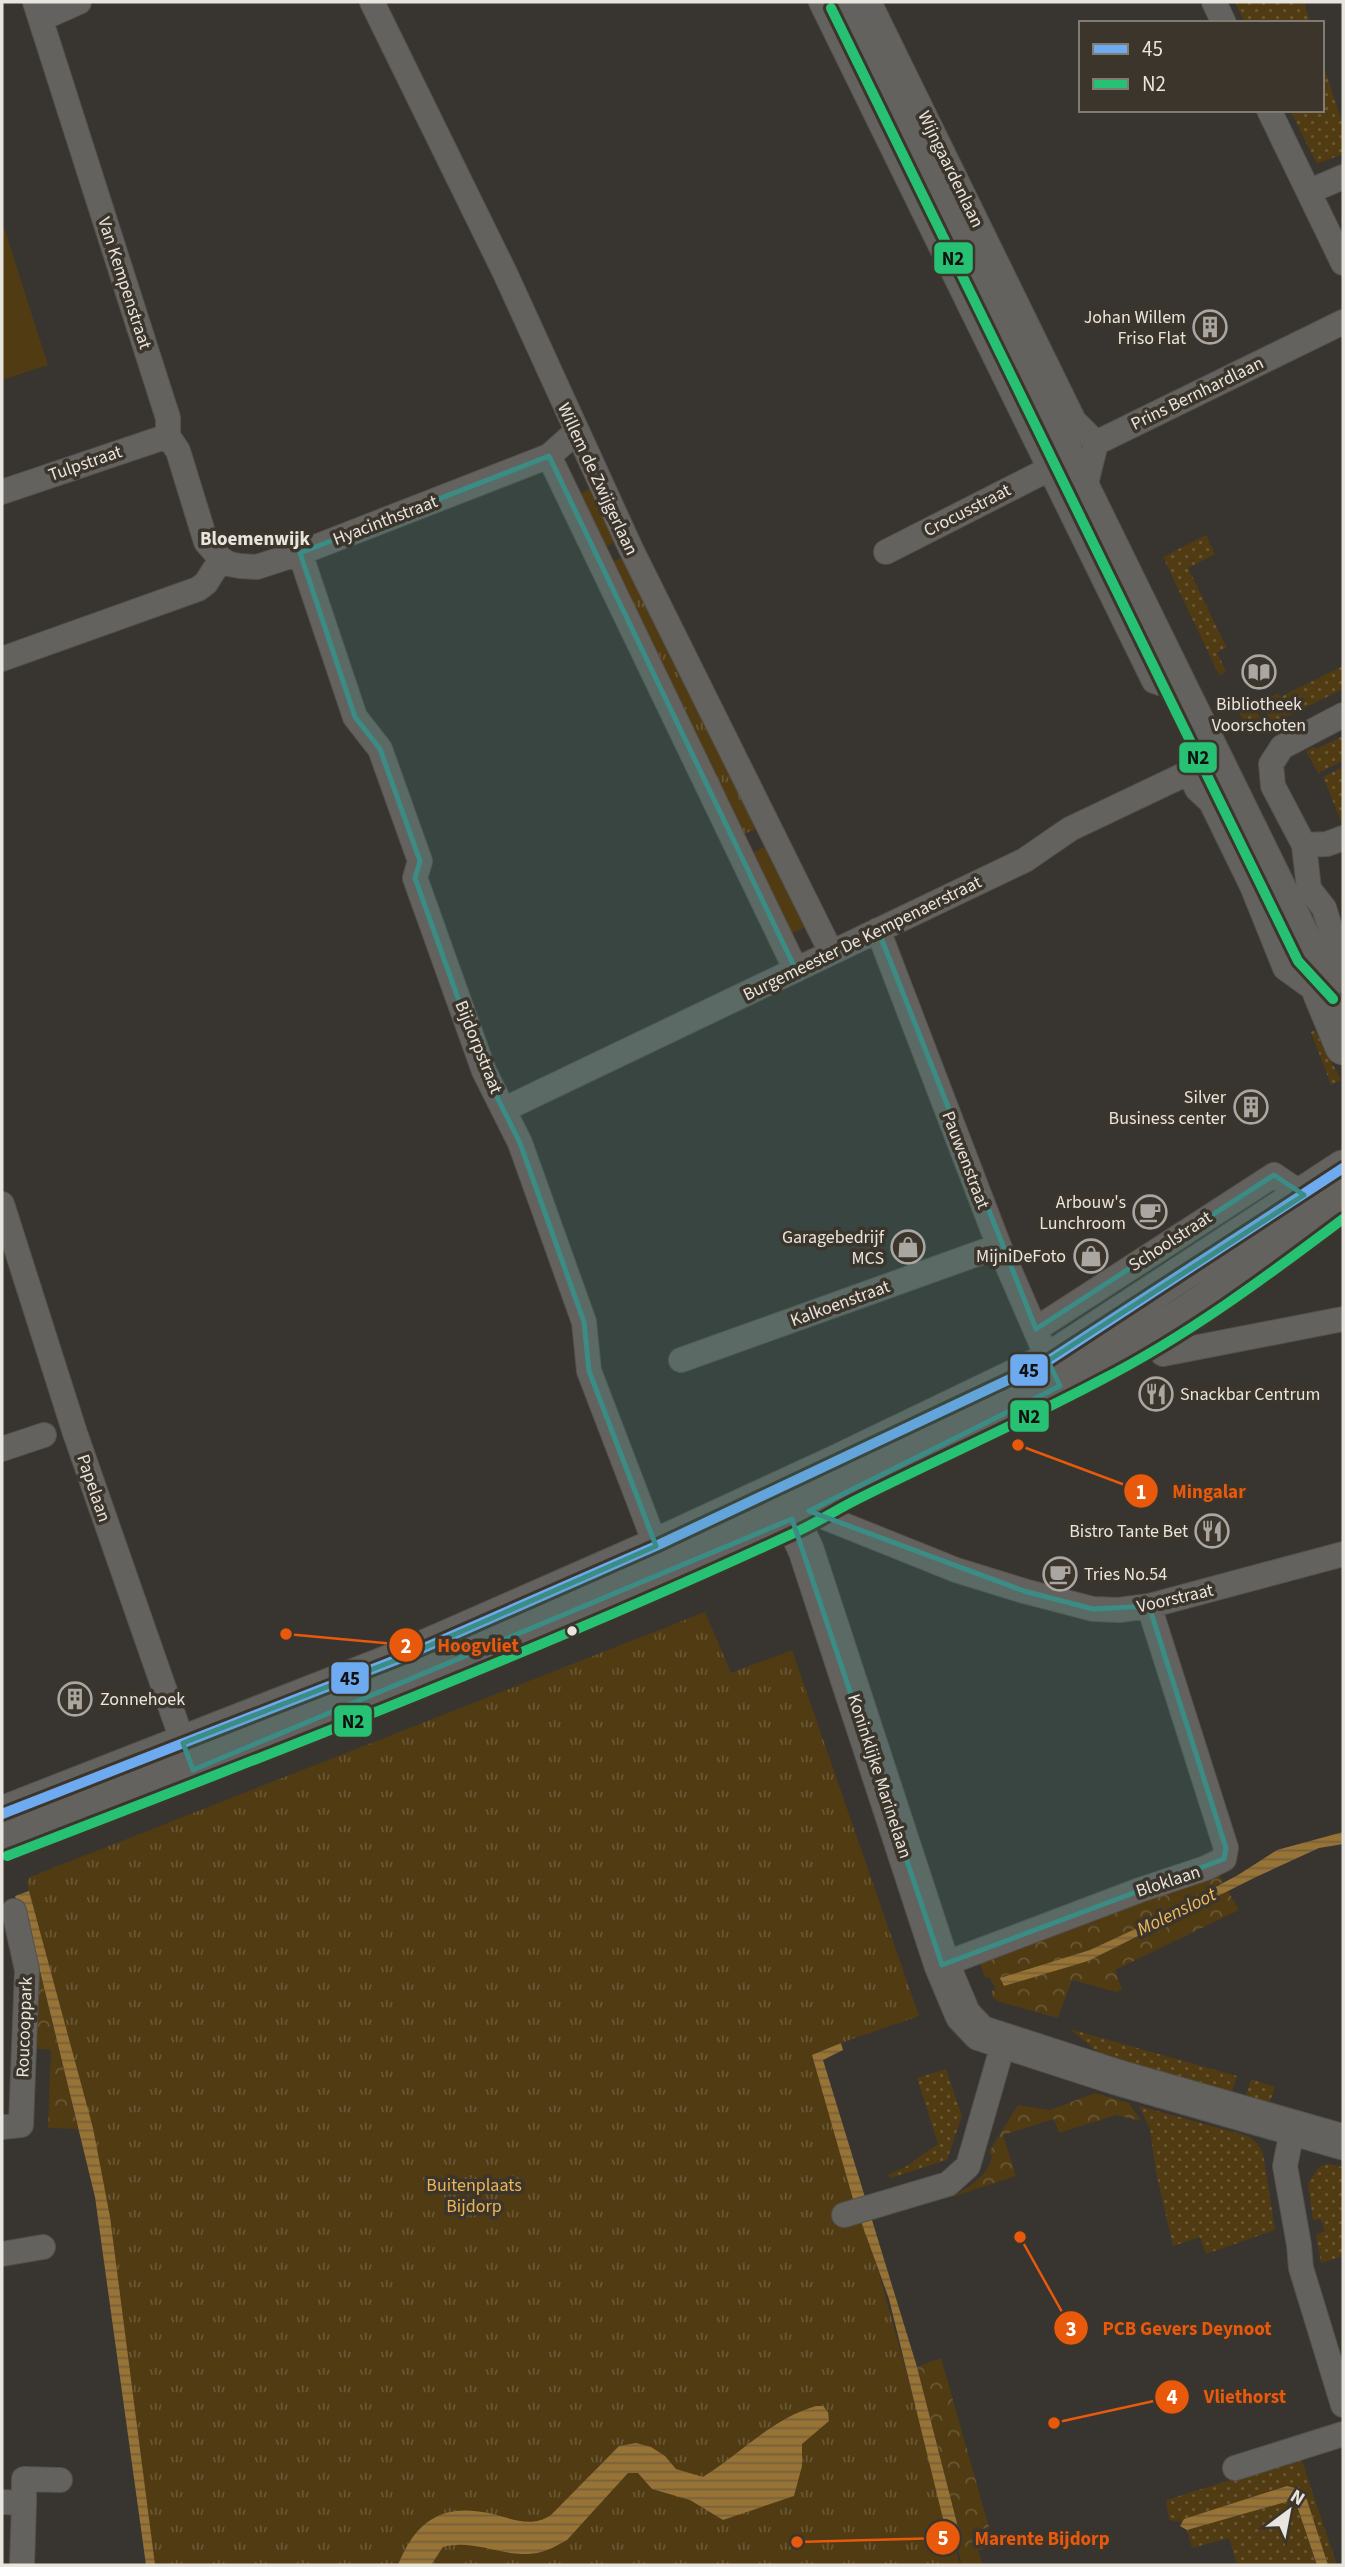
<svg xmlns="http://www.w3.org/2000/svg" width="1345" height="2567" viewBox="0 0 1345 2567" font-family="'Source Sans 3',sans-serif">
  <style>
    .grass { fill: url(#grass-dots) }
    .forest { fill: url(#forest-crowns) }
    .park { fill: url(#park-tufts) }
    .garden { fill: #503b13 }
    .water { fill: url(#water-rules) }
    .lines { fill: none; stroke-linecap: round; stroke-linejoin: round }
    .street-casing { stroke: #53514c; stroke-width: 26 }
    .secondary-casing { stroke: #53514c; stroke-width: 37 }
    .street { stroke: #64625f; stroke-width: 24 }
    .secondary { stroke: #64625f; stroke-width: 35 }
    .bus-1-casing { stroke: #3b352c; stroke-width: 16 }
    .bus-2-casing { stroke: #3b352c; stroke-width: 16 }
    .bus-1 { stroke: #6daaf0; stroke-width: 10 }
    .bus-2 { stroke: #26c172; stroke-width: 10 }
    .marked { fill: #3a8c84; fill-opacity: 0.2; stroke: #3a8c84; stroke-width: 5; stroke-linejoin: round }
    .bus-dot { fill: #e8e4de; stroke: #3b352c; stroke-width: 2.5 }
    .labels { text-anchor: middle; stroke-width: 7; stroke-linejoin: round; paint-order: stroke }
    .street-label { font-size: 18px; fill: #e8e4de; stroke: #3b352c }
    .poi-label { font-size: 18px; fill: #e8e4de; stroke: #3b352c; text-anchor: end }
    .park-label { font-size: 18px; fill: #ecb557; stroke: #3b352c }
    .neighbourhood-label { font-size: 19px; font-weight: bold; fill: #e8e4de; stroke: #3b352c }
    .water-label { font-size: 19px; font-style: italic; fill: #f1ba5c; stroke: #3b352c }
    .leader { fill: none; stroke: #e8590c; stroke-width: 2.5 }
    .callout-dot { fill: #e8590c; stroke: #3b352c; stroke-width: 2.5 }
    .mark-label { font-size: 21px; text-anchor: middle; font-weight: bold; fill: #fff }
    .callout-label { font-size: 19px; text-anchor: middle; font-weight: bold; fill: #e8590c; stroke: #3b352c; stroke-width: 7; stroke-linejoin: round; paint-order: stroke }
    .line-badge { stroke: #3b352c; stroke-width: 2.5 }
    .pale-badge-label { font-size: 19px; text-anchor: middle; font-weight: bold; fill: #111 }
  </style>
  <defs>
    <pattern id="grass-dots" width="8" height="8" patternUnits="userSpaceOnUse" patternTransform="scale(1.75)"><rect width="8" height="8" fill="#503b13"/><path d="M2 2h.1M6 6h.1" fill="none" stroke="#695735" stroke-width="1.8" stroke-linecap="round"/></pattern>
    <pattern id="forest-crowns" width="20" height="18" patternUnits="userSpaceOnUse" patternTransform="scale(1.75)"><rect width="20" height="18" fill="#503b13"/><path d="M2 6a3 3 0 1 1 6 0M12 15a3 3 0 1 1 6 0" fill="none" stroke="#695735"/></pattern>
    <pattern id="park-tufts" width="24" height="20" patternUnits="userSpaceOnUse" patternTransform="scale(1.75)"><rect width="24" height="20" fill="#503b13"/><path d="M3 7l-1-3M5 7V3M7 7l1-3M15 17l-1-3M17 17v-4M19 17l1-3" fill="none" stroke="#695735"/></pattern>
    <pattern id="water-rules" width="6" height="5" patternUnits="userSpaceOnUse" patternTransform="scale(1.75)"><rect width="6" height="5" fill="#977335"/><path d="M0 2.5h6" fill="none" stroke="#77603b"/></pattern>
  </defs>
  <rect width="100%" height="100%" fill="#383430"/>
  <!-- grass -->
  <path class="grass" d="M1235,2H1304L1310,23H1245Z
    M1322,60L1343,125V154L1317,164L1290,110H1322Z
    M1206,535L1215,554L1188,568L1227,648L1217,652L1226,672L1219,675L1163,557Z
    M1343,666V689L1272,724L1261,702L1278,693L1280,697Z
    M1249,695L1265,728C1246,728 1241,718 1233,702Z
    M1343,736V761L1318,773L1306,751L1314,747L1316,749Z
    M1343,767V826L1323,777Z
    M1315,1030L1341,1080L1331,1085L1311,1032Z
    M1070,2029L1237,2076L1231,2095L1107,2060Z
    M946,2069L962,2116L947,2160L891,2178L887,2175L905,2167L938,2144L917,2078Z
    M1251,2079L1275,2087L1269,2105L1245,2099Z
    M1139,2106L1248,2136L1257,2143L1263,2153L1275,2230L1206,2254L1200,2237L1173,2246L1156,2172L1150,2129Z
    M1328,2164L1343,2167V2256L1321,2263L1316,2235L1325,2231L1320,2219L1313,2220L1308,2183L1319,2167Z
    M1301,2458L1337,2565H1328L1307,2500L1293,2487L1287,2486L1181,2522L1169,2520L1166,2500Z
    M1289,2501L1297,2506L1317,2565H1237L1229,2538L1192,2548L1187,2530Z"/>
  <!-- forest -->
  <path class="forest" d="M1219,1874L1223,1882L1148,1923L1090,1950L1001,1979L1088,1961L1228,1891L1239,1910L1115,1970L1122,1989L1116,1992L1072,1980L1058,2018L1000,2002L992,1997V1991L996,1989L990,1978L985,1977L979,1962Z
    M24,1905L78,2129L48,2128L51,2050L32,2048Z
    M1095,2093L1129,2103L1141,2121L1116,2115L1059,2133L1054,2119L1003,2135L1016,2176L952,2197C969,2187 987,2177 992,2157L989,2152L1018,2105L1050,2110Z
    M941,2358L991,2534L985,2536L989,2547L978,2551L983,2565H962L955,2539L959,2530L917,2367Z"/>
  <!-- park -->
  <path class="park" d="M628,555L762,826L742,835L610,563Z
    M705,1612L731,1673L792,1650L919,2016L841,2043L819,2058L960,2565H151L104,2218L27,1882L30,1877Z"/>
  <!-- garden -->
  <path class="garden" d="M2,221L48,365L2,380Z
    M593,487L620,539L604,548L577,496Z
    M768,845L808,926L791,934L752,853Z"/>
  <!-- water -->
  <path class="water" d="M1343,1832V1844L1319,1848L1256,1877L1088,1961L1004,1986L1000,1978L1090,1950L1148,1923L1238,1875L1277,1850Z
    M29,1891L93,2128L110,2217L155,2565H146L95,2197L24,1905H18L15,1896Z
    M841,2043L843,2050L823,2060L917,2367L959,2531L955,2539H948L889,2299L853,2199L812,2055Z
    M816,2406H823L828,2412L829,2421L802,2444V2466L794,2496L723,2520L690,2500L652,2489L638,2473H628L567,2540C558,2545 548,2551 537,2553C505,2559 475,2538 443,2547L431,2565H398C415,2523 440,2503 488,2513C512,2518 530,2529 551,2515L619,2446L636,2443L651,2447L665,2456L676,2469L703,2477C742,2453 771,2419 816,2406Z
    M1287,2486L1299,2489L1307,2500L1328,2565H1317L1297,2506L1289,2501L1187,2530L1180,2526L1184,2519Z"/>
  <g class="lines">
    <defs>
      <path id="street" d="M35,2L168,418V436L178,451L206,542L221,559L229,564L240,566L257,567L300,553L549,456L576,432
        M372,2L505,273L631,549L831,952
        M821,2L1154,681L1182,690
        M869,2L1074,421L1096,443
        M1214,2L1224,23
        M41,19L79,2
        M1269,110L1343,263
        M1310,191L1343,177
        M549,456L796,970
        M2,492L168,436
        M1084,492L1096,443L1343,322
        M886,552L1049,469
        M300,553L355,717L380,749L420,861L415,878L484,1071L520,1143L584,1322L589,1371L656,1546
        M2,659L198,589L206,583L221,559
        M1343,715L1282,747L1271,764L1273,786L1304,845L1309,889L1324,908L1339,955L1343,981
        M1189,772L1197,789L1211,802L1252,886L1285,968L1321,994
        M1304,845L1327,844L1343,838
        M878,930L999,1246L1054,1373
        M505,1109L1025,860L1070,829L1215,760
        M2,1204L75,1433L188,1757
        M1036,1329L1274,1175L1304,1195
        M1163,1354L1343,1319
        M681,1360L999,1246
        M2,1449L44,1435
        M809,1511L956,1570L1024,1591L1093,1609L1119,1610L1149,1606L1343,1554
        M942,1965L1140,1890L1206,1868L1224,1859L1226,1848L1149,1606
        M1293,2126L1285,2166L1299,2245L1301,2268L1343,2405
        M2,2127L21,2125L27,1970L14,1911
        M844,2215L948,2184L968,2166L1004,2041
        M2,2254L43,2247
        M1235,2468L1343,2434
        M2,2502L24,2503L22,2565
        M24,2503V2479L60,2480"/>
      <path id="secondary" d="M844,2L1311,955L1321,994L1343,1047
        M783,1500L806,1550L942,1965L963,2015L980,2033L1116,2077L1343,2142
        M2,1814L401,1658L656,1546L836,1463L1048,1361L1343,1168
        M2,1843L227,1756L568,1617L792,1519L848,1488L1097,1367L1185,1314L1262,1262L1343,1202"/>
    </defs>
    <!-- street casing -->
    <use href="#street" class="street-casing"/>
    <!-- secondary casing -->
    <use href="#secondary" class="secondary-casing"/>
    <!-- street -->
    <use href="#street" class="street"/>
    <!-- secondary -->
    <use href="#secondary" class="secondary"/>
    <defs>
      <path id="bus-1" d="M2,1814L401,1658L656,1546L1048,1361L1343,1168"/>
      <path id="bus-2" d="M831,8L1298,961L1333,999
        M7,1856C271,1754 537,1652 794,1533C817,1523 837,1509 860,1498C940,1458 1022,1422 1101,1380C1187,1336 1266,1277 1343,1219"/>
    </defs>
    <!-- bus-1 casing -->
    <use href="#bus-1" class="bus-1-casing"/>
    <!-- bus-2 casing -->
    <use href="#bus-2" class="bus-2-casing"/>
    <!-- bus-1 -->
    <use href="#bus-1" class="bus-1"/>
    <!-- bus-2 -->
    <use href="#bus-2" class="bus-2"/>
  </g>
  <!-- marked area -->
  <path class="marked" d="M549,456L796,970L878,930L1036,1329L1274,1175L1304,1195L1048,1361L1060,1386L809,1511L1024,1591L1093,1609L1149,1606L1226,1848L1224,1859L942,1965L792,1519L193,1770L183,1743L401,1658L656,1546L589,1371L584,1322L520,1143L484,1071L415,878L420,861L380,749L355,717L300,553Z"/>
  <!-- icons -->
  <defs>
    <symbol id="building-ring" viewBox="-11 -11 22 22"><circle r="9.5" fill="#3b352c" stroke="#aaa6a1" stroke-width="1.5"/><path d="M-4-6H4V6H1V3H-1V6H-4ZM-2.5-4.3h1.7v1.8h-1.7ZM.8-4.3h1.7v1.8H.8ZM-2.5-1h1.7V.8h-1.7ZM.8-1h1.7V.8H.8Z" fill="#aaa6a1"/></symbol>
    <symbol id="library-ring" viewBox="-11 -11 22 22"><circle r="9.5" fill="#3b352c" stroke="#aaa6a1" stroke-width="1.5"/><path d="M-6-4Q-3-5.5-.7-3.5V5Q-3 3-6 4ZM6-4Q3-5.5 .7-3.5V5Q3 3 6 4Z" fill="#aaa6a1"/></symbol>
    <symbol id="cafe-ring" viewBox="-11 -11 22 22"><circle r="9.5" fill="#3b352c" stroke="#aaa6a1" stroke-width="1.5"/><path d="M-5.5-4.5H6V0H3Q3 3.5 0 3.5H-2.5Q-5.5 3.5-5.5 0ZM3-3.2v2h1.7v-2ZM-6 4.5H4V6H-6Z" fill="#aaa6a1"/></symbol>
    <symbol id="shop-ring" viewBox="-11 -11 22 22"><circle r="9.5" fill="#3b352c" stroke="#aaa6a1" stroke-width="1.5"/><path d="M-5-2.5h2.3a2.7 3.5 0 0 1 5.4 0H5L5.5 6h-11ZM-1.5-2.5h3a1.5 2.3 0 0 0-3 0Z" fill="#aaa6a1"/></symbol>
    <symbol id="restaurant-ring" viewBox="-11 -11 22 22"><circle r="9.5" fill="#3b352c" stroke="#aaa6a1" stroke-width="1.5"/><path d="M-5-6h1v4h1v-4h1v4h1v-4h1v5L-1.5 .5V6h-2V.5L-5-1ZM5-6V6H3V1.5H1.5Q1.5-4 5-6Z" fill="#aaa6a1"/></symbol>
  </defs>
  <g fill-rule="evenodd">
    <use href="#building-ring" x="1191" y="308" width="38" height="38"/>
    <use href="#library-ring" x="1240" y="653" width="38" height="38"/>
    <use href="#building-ring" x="1232" y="1088" width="38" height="38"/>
    <use href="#cafe-ring" x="1131" y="1193" width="38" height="38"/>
    <use href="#shop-ring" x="889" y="1228" width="38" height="38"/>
    <use href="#shop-ring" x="1072" y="1237" width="38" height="38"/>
    <use href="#restaurant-ring" x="1137" y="1375" width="38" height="38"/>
    <use href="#restaurant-ring" x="1193" y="1512" width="38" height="38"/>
    <use href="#cafe-ring" x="1041" y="1555" width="38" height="38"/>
    <use href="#building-ring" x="56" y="1680" width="38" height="38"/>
  </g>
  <!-- markers -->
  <circle class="bus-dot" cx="572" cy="1631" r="6"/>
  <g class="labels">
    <!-- street labels -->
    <g class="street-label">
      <text transform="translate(951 169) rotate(64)" y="6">Wijngaardenlaan</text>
      <text transform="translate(125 283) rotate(72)" y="6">Van Kempenstraat</text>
      <text transform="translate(1197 393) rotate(-26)" y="6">Prins Bernhardlaan</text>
      <text transform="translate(85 463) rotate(-19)" y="6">Tulpstraat</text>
      <text transform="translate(598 479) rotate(65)" y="6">Willem de Zwijgerlaan</text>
      <text transform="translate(967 510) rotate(-27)" y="6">Crocusstraat</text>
      <text transform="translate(385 520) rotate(-21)" y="6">Hyacinthstraat</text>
      <text transform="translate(862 938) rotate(-26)" y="6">Burgemeester De Kempenaerstraat</text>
      <text transform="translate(479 1047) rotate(68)" y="6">Bijdorpstraat</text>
      <text transform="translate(966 1160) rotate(69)" y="6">Pauwenstraat</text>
      <text transform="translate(1170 1241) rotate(-33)" y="6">Schoolstraat</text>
      <text transform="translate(840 1303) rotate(-20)" y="6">Kalkoenstraat</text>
      <text transform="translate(94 1488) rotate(71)" y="6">Papelaan</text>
      <text transform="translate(1175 1598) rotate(-13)" y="6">Voorstraat</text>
      <text transform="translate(880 1776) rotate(72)" y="6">Koninklijke Marinelaan</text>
      <text transform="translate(1168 1881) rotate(-18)" y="6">Bloklaan</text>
      <text transform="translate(24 2027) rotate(-88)" y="6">Roucooppark</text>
    </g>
    <!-- poi labels -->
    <g class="poi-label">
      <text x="1186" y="323">Johan Willem<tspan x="1186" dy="21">Friso Flat</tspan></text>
      <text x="1259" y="710" text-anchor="middle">Bibliotheek<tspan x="1259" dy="21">Voorschoten</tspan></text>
      <text x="1226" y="1103">Silver<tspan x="1226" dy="21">Business center</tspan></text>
      <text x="1126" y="1208">Arbouw's<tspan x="1126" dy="21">Lunchroom</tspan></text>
      <text x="884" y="1243">Garagebedrijf<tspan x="884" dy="21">MCS</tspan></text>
      <text x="1066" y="1262">MijniDeFoto</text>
      <text x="1180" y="1400" text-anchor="start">Snackbar Centrum</text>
      <text x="1188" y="1537">Bistro Tante Bet</text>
      <text x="1084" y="1580" text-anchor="start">Tries No.54</text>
      <text x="100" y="1705" text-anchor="start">Zonnehoek</text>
    </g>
    <!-- park labels -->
    <g class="park-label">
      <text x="474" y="2191">Buitenplaats<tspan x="474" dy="21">Bijdorp</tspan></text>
    </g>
    <!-- neighbourhood labels -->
    <g class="neighbourhood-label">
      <text x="255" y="545">Bloemenwijk</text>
    </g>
    <!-- water labels -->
    <g class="water-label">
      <text transform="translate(1176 1911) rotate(-26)" y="7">Molensloot</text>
    </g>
  </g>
  <!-- callouts -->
  <path class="leader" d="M1018 1445L1141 1491M286 1634L406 1645M1020 2237L1071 2328M1054 2423L1172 2397M797 2542L943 2538"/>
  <g class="callout-dot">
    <circle cx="1018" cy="1445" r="7"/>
    <circle cx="286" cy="1634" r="7"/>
    <circle cx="1020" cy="2237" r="7"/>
    <circle cx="1054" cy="2423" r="7"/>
    <circle cx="797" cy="2542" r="7"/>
    <circle cx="1141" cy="1491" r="18"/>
    <circle cx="406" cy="1645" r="18"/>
    <circle cx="1071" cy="2328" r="18"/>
    <circle cx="1172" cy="2397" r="18"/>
    <circle cx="943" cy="2538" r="18"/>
  </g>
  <g class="mark-label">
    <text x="1141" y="1499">1</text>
    <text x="406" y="1653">2</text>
    <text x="1071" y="2336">3</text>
    <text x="1172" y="2404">4</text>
    <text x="943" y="2545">5</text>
  </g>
  <g class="callout-label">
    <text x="1209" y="1498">Mingalar</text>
    <text x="478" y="1652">Hoogvliet</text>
    <text x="1187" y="2335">PCB Gevers Deynoot</text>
    <text x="1245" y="2403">Vliethorst</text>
    <text x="1042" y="2545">Marente Bijdorp</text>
  </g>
  <g class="line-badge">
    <rect x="933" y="241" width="41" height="34" rx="7" fill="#26c172"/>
    <rect x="1178" y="741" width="40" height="33" rx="7" fill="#26c172"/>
    <rect x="1009" y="1353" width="40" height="34" rx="7" fill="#6daaf0"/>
    <rect x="1009" y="1399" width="41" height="34" rx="7" fill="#26c172"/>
    <rect x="330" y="1661" width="40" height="34" rx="7" fill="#6daaf0"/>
    <rect x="333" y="1704" width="40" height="34" rx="7" fill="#26c172"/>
  </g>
  <g class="pale-badge-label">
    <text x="953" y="265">N2</text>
    <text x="1198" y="764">N2</text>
    <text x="1029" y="1377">45</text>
    <text x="1029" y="1423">N2</text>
    <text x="350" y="1685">45</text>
    <text x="353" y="1728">N2</text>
  </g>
  <!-- border -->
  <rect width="1345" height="2567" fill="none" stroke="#e8e4de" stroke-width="7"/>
  <!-- legend -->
  <rect x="1079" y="21" width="245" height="91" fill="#3b352c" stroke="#807b73" stroke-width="2"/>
  <rect x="1093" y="44" width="35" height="10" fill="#6daaf0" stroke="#807b73" stroke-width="2"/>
  <text x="1142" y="56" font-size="21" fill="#e8e4de">45</text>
  <rect x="1093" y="79" width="35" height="10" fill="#26c172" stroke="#807b73" stroke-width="2"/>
  <text x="1142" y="91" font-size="21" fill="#e8e4de">N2</text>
  <!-- north arrow -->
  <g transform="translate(1289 2511) rotate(32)" stroke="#3b352c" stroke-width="5" paint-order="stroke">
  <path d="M0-5L12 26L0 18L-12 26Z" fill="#e8e4de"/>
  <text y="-10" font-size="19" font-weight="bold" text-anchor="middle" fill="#e8e4de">N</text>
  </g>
</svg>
